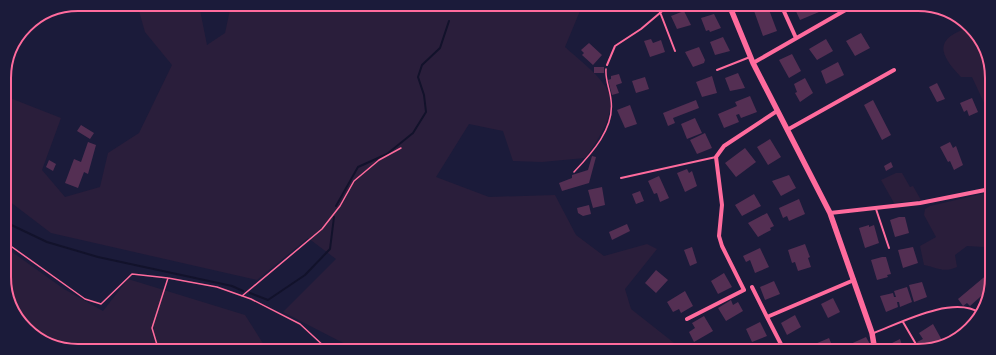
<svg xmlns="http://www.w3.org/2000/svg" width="996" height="355" viewBox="0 0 996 355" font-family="Cabin,sans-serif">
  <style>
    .green { fill: #2a1e3b }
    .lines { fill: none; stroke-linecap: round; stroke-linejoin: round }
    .stream { stroke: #12122b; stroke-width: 2 }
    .building { fill: #542f53 }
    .path { stroke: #ff6b9d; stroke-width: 1.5 }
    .service { stroke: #ff6b9d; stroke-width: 2 }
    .minor { stroke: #ff6b9d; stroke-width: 4 }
    .tertiary { stroke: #ff6b9d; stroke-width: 5.5 }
    .rim { fill: none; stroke: #ff6b9d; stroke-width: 2 }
  </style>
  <rect width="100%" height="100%" fill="#1b1b3a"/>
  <!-- green -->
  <path class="green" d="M137,4L199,5L207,45L225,33L231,5L582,6L565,47C578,59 595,71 605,86C621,108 598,140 585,158L542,162L513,161L503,131L469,124L436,177L489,197L555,195L576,235L604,256L647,244L657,249L625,289L631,309L683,350L353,348L283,312L336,259L308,238L257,280L51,233L5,198L4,101L10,98L61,118L42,170L65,197L100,187L108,153L139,133L172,65L145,32Z
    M971,27L974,29L991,68V118L972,77H961C937,52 935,38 971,27Z
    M896,173H902L910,187L913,186L921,200L894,203L881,180Z
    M990,192L989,243L984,247L967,246L955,255L957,267C943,273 939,268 924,265L920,246L936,237L924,215L925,209L930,206Z
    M5,247L64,289L103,311L128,279L245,315L266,348L54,347L22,326L5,292Z"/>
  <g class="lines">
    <!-- stream -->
    <path class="stream" d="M336,206L358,167L387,154L413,133L426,112L424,95L418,77L422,65L440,48L449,21
      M5,222L47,242L98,257L232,286L243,291
      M250,293L268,300L305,275L330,249L334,217"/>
  </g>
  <!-- building -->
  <path class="building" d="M756,7H768L777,31L763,36L753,8Z
    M794,7H817L819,12L800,20Z
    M684,11L691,25L677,29L671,16Z
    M714,14L721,28L710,32L709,30L706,31L701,18Z
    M861,33L870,48L855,56L846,41Z
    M723,37L730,51L715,55L710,42Z
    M651,39L653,43L661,40L665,52L650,57L644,41Z
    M826,39L833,51L817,60L809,49Z
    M589,43L602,55L593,65L582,55L584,53L581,50Z
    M699,47L705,60L704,63L693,67L685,52Z
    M792,54L801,71L789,78L779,60Z
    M838,62L844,75L826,84L821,71Z
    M594,67H604V73H594Z
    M738,73L745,88L730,91L725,78Z
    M619,74L622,83L616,85L619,93L612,95L608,80L611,79V76Z
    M712,76L717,93L702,97L696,82Z
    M645,77L649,89L636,93L632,81Z
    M805,78L813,93L800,102L795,93L797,92L794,84Z
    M937,83L945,99L937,102L929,87Z
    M750,96L757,112L741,118L739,114L736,115L739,122L724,128L718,114L737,106L735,102Z
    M972,98L978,112L969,116L967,110L964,112L960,103Z
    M696,100L699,108L673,118L675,123L668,126L663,113Z
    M873,100L891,135L882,140L864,105Z
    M630,105L637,124L625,128L617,110Z
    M695,118L702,133L687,139L681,124Z
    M81,125L94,133L90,139L77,131Z
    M705,133L712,148L697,154L690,140Z
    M770,139L781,157L768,165L757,147Z
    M990,141V156L984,144Z
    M88,142L96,145L88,174L84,172L78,188L65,183L74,159L81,162Z
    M950,142L953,148L956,146L963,165L954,170L950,161L948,162L940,147Z
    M745,148L756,162L736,177L725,163Z
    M592,156L596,157L589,183L562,191L559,183L572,178V175L588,170Z
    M49,160L56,164L53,171L46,167Z
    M891,162L893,167L886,171L884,166Z
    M687,169L689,173L692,171L697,186L685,192L677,173Z
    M789,175L796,188L781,196L772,181Z
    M659,176L669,198L660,202L657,193L654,194L648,181Z
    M602,187L605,205L593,208L588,190Z
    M640,191L644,201L636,204L632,194Z
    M754,194L761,206L742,216L735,205Z
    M799,199L805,214L789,221L787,216L783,218L779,208Z
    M589,205L591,214L583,216L578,213L577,208Z
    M767,213L774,226L770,228L771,230L758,237L748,223Z
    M899,217H905L909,233L895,237L890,220Z
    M627,224L630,231L612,240L609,232Z
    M869,225V227L874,225L879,243L865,248L859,228Z
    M805,244L810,257L808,258L811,267L798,271L795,262L792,263L788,250Z
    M692,247L697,263L690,266L684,250Z
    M913,247L918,263L903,268L898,250Z
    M760,248L769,267L755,273L750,260L746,262L743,256Z
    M882,257H886L891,274L887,275L888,277L877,280L871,260Z
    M656,270L668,280L656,293L645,283Z
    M724,273L732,287L718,294L711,281Z
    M989,273L988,290L970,306L967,303L963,306L958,299Z
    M774,281L780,294L765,300L760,287Z
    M922,282L927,297L914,302L909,285Z
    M907,287L912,302L900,307L899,302H897L898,307L886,312L880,296L893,293L894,297H896L894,291Z
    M685,291L693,306L681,313L679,309L673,312L667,302Z
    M833,298L840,312L828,318L821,304Z
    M731,300L733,305L738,302L743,311L726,321L718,308Z
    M795,315L801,327L787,335L781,323Z
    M704,316L713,331L694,342L689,332L695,328L692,323Z
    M760,322L767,336L752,342L746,329Z
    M933,324L943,342L922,351L917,342L923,339L919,333Z
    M866,337L871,346L868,348L869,351H847L846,346Z
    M829,338L834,350H818L815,344Z
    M900,339L904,351H891L888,345Z"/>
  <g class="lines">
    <!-- path -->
    <path class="path" d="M216,5L221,10L227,5
      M574,172C592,153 615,128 611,100C610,89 605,80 606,69
      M5,242L85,299L101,304L132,274L168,278L217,287L251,299L300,324L326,348
      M242,296L322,229L340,206L354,181L379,160L401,148
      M158,348L152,328L168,278"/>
    <!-- service -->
    <path class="service" d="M660,12L675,51
      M607,65L615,46L641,29L667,7
      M717,70L750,57
      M621,178L716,157
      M876,209L889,248
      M903,322L920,351
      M874,333C900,323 953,295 980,313"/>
    <!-- minor -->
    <path class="minor" d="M782,7L796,38
      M753,63L849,8
      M787,130L894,70
      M830,213L920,203L990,189
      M752,287L767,317
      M687,319L744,290L722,246L719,236L722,205L716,157L724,146L777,111
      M784,350L767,317L854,280"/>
    <!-- tertiary -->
    <path class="tertiary" d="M730,7L753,63L830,213L872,333L875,351"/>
  </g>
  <!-- crop -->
  <path d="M0 0H996V355H0ZM78 11H918A67 67 0 0 1 985 78V277A67 67 0 0 1 918 344H78A67 67 0 0 1 11 277V78A67 67 0 0 1 78 11Z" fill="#1b1b3a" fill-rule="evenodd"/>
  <path class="rim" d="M78 11H918A67 67 0 0 1 985 78V277A67 67 0 0 1 918 344H78A67 67 0 0 1 11 277V78A67 67 0 0 1 78 11Z"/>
</svg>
